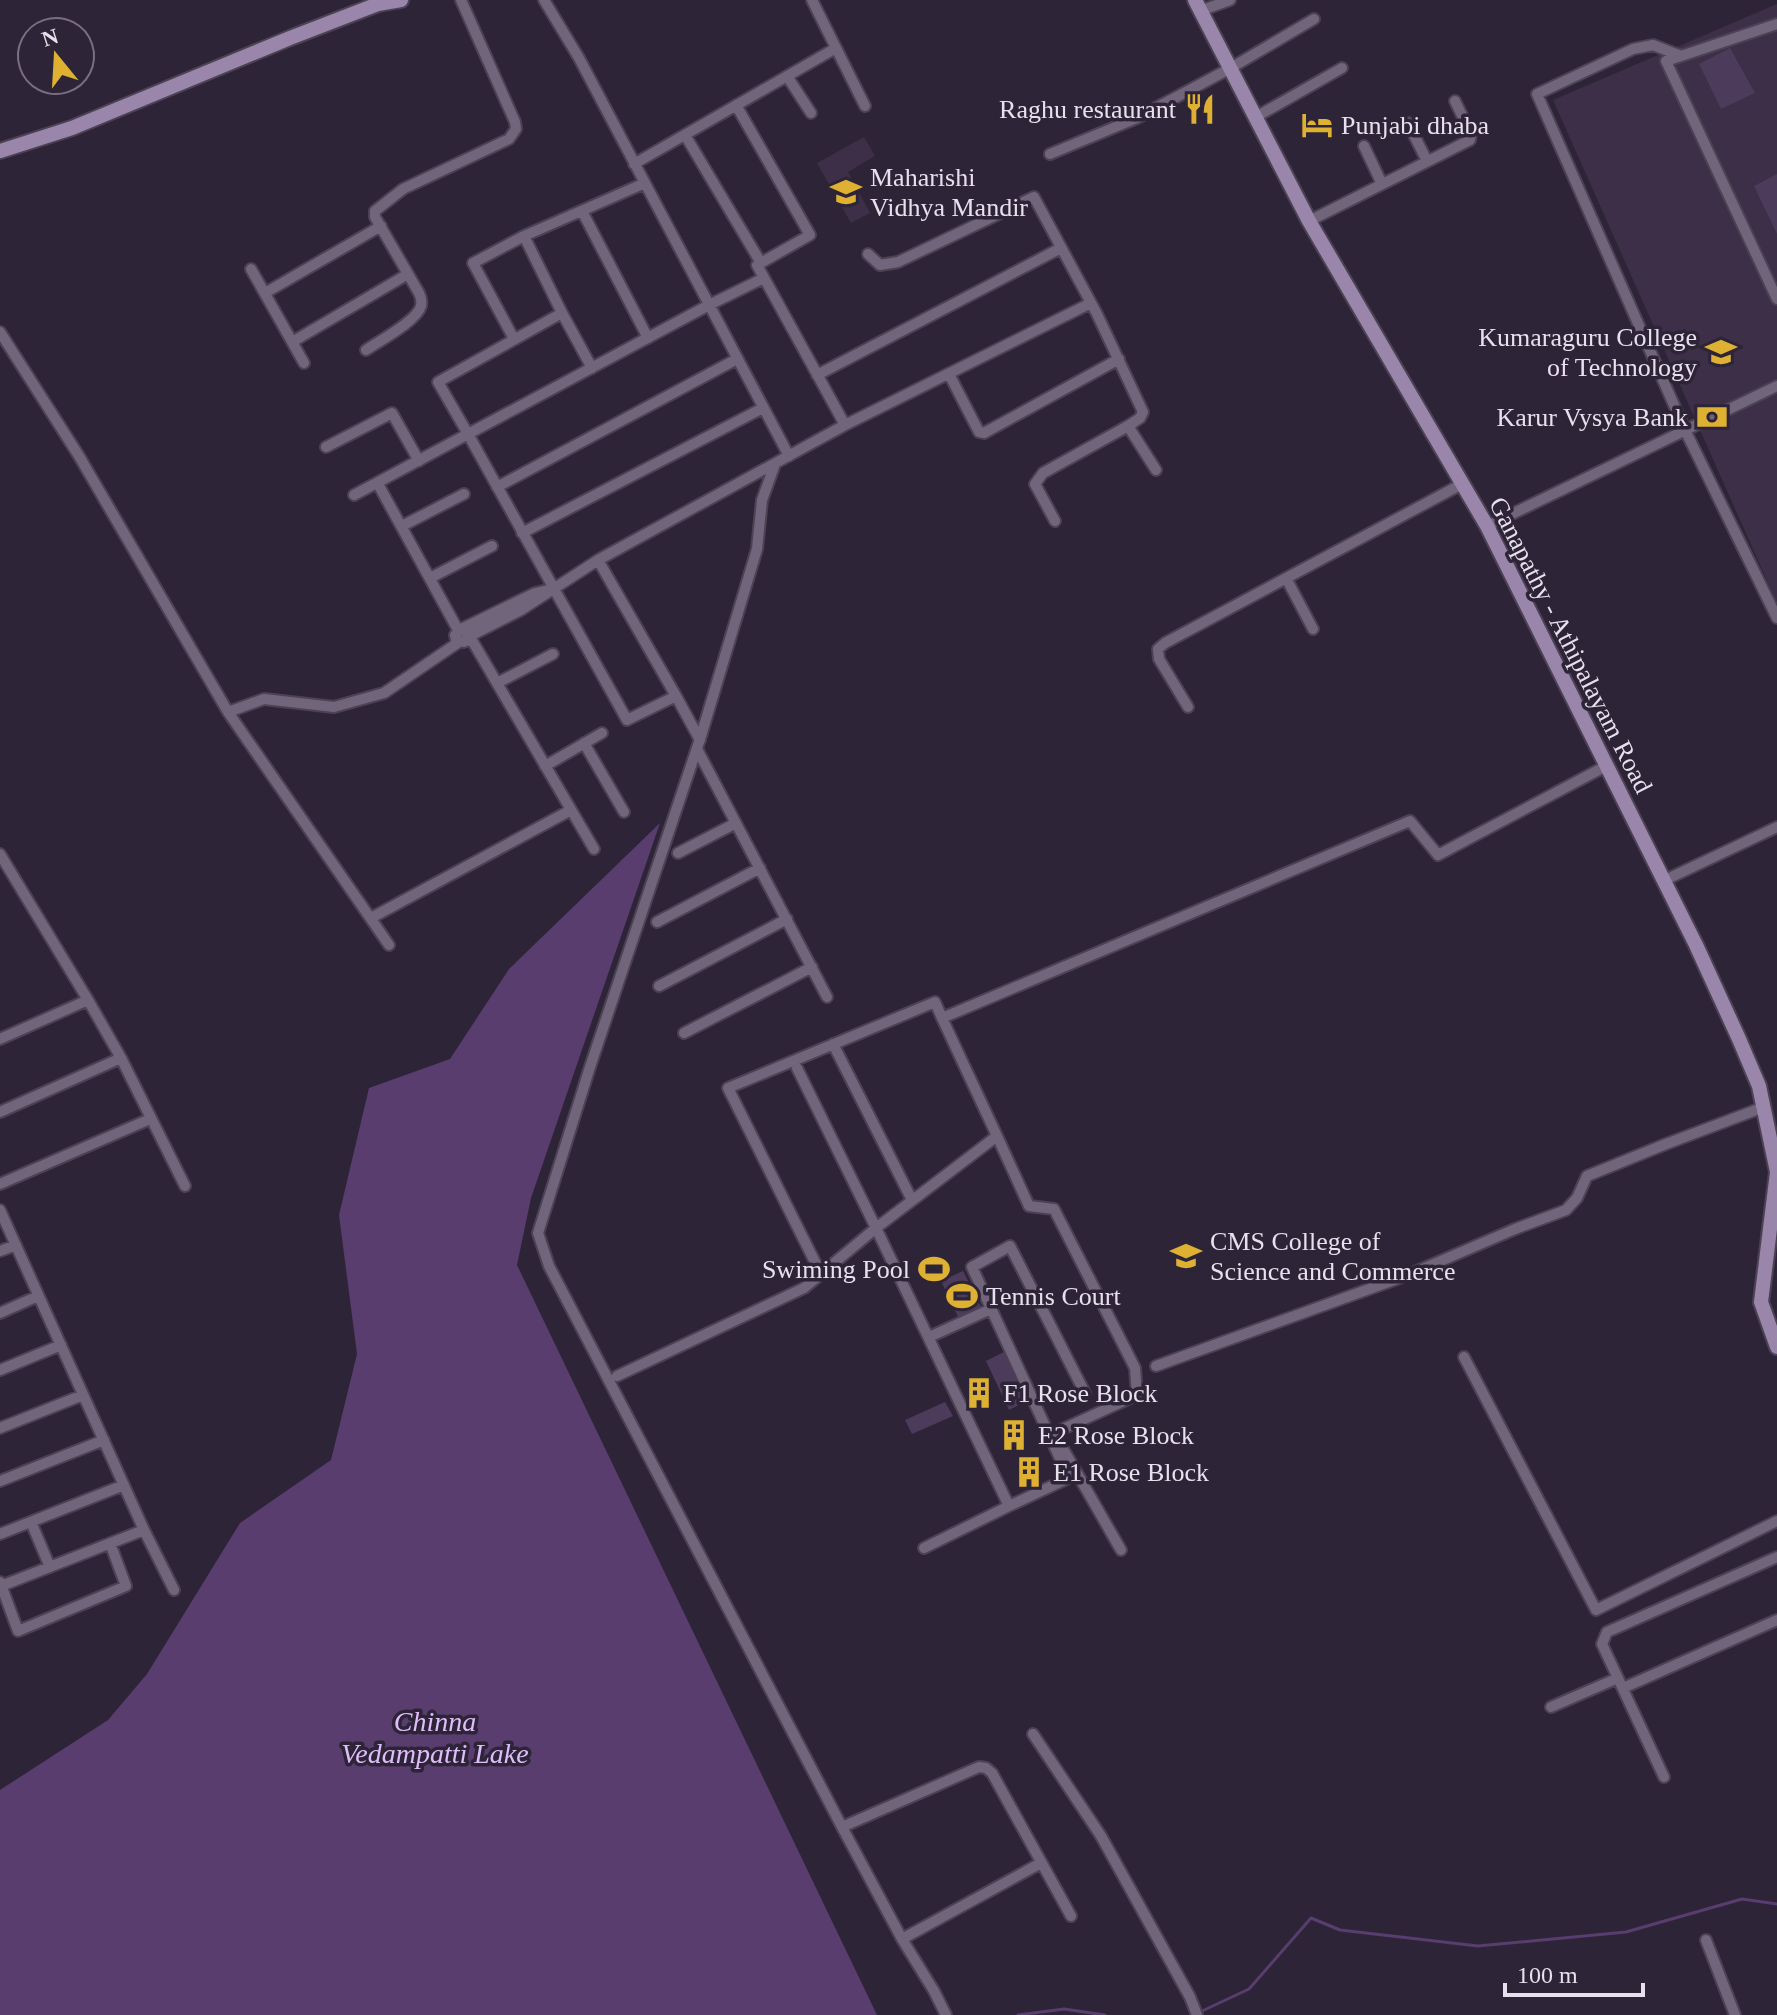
<svg xmlns="http://www.w3.org/2000/svg" width="1777" height="2015" viewBox="0 0 1777 2015" font-family="'Times New Roman',serif">
  <style>
    .built { fill: #3c2f47 }
    .green { fill: #4c3b5a }
    .water { fill: #583d6e }
    .lines { fill: none; stroke-linecap: round; stroke-linejoin: round }
    .stream { stroke: #583d6e; stroke-width: 3 }
    .minor-casing { stroke: #4c4254; stroke-width: 14 }
    .secondary-casing { stroke: #4c4254; stroke-width: 18 }
    .minor { stroke: #71657c; stroke-width: 10 }
    .secondary { stroke: #9a86ab; stroke-width: 14 }
    .labels { text-anchor: middle; stroke-width: 7; stroke-linejoin: round; paint-order: stroke }
    .poi-label { font-size: 26px; fill: #e7e0ed; stroke: #2e2437; text-anchor: start }
    .street-label { font-size: 26px; fill: #e7e0ed; stroke: #2e2437 }
    .water-label { font-size: 28px; font-style: italic; fill: #dfbdfb; stroke: #2e2437 }
  </style>
  <rect width="100%" height="100%" fill="#2e2437"/>
  <!-- built -->
  <path class="built" d="M1777,4V603L1553,100Z
    M864,137L875,156L848,172L870,213L851,223L817,163Z"/>
  <!-- green -->
  <path class="green" d="M1730,48L1755,93L1721,109L1699,64Z
    M1777,174V234L1754,186Z
    M963,1271L983,1311L960,1321L941,1281Z
    M1004,1352L1027,1401L1009,1410L986,1361Z
    M945,1402L953,1416L912,1434L905,1420Z"/>
  <!-- water -->
  <path class="water" d="M660,823L531,1198L517,1265L877,2015H0V1790L108,1720L147,1674L240,1523L331,1460L357,1354L339,1215L369,1088L450,1059L509,969Z"/>
  <g class="lines">
    <!-- stream -->
    <path class="stream" d="M1200,2012L1249,1989L1311,1918L1340,1930L1478,1946L1626,1932L1742,1899L1777,1904
      M1018,2015L1064,2009L1105,2015"/>
    <defs>
      <path id="minor" d="M544,0L579,58L789,456
        M812,0L836,48
        M1200,11L1230,0
        M1777,24L1666,61L1777,299
        M1681,56L1653,45L1633,49L1537,94L1685,430L1777,618
        M787,76L811,113
        M1254,118L1342,68
        M1408,123L1427,161
        M685,135L761,263
        M1364,146L1382,184
        M1050,154L1137,118L1229,69L1314,19
        M634,164L836,48L865,106
        M645,183L524,236L562,313L438,382L468,434L709,305L764,278
        M582,211L648,338
        M1309,221L1470,140L1471,134L1455,101
        M868,254L880,265L898,262L1034,197L1097,314L1143,412L1140,418L1128,426L1043,473L1035,484L1055,521
        M251,269L304,363
        M265,293L381,226
        M562,313L592,368
        M0,332L79,456L228,712L389,945
        M514,339L473,263L524,236
        M292,342L408,274
        M366,350C379,341 417,321 421,306C422,301 421,297 419,293L375,217V211L403,189L509,139L516,129L515,122L461,0
        M949,374L979,432L984,433L1119,359
        M817,375L1061,248
        M845,425L1091,303
        M1128,426L1156,470
        M326,447L392,413L419,461
        M775,464L762,500L757,549L701,736L590,1067L538,1233L549,1266L842,1827L902,1939L934,1991L946,2015
        M378,484L458,630
        M497,487L737,359
        M354,495L468,434L627,720L676,696L598,560L845,425L757,265L810,235L736,105
        M402,526L464,494
        M1487,526L1777,386
        M522,533L763,408
        M430,578L492,546
        M1286,578L1313,629
        M461,629L535,593L548,590
        M468,637L466,632L461,629L455,635L456,640L464,642L468,637L521,610L598,560
        M467,640L473,642L594,849
        M497,683L553,654
        M676,696L700,740
        M1188,707L1159,659L1158,649L1165,643L1462,484
        M228,712L264,699L334,707L384,693L459,642
        M584,743L624,812
        M697,749L827,997
        M545,766L602,733
        M678,853L736,823
        M0,854L88,1000L121,1058L185,1186
        M1663,881L1777,827
        M371,918L571,810
        M657,922L760,868
        M659,986L787,919
        M684,1033L812,967
        M0,1039L88,1000
        M833,1044L912,1200
        M0,1112L121,1058
        M997,1136L1029,1206L1054,1209L1135,1368L1137,1395L1054,1433L1121,1550
        M0,1184L150,1119
        M0,1210L144,1530L174,1590
        M0,1251L16,1245
        M821,1274L728,1088L935,1002L942,1018
        M0,1313L38,1296
        M929,1337L991,1309
        M1464,1357L1596,1610L1777,1521
        M1156,1366L1408,1275L1515,1229L1566,1210L1577,1198L1587,1176L1666,1144L1764,1107
        M0,1370L61,1345
        M617,1376L804,1288L876,1228L797,1068
        M0,1428L83,1395
        M1069,1478L972,1267L1010,1246L1085,1393
        M0,1481L104,1440
        M1009,1506L1073,1476
        M31,1522L50,1567
        M0,1534L124,1485
        M924,1548L1009,1506L876,1228L997,1136L942,1018L1410,821L1438,855L1606,766
        M0,1582L18,1631L126,1586L110,1543
        M1,1586L144,1530
        M1623,1688L1777,1620
        M1551,1707L1618,1678
        M1033,1734L1101,1836L1190,1997L1197,2015
        M1664,1777L1602,1644L1607,1632L1777,1557
        M842,1827L979,1767L986,1768L992,1773L1071,1916
        M902,1939L1041,1863
        M1706,1940L1735,2015"/>
      <path id="secondary" d="M1195,0L1309,221L1487,526L1696,945L1739,1039L1759,1086L1777,1172L1761,1302L1777,1347
        M0,151L72,128L290,38L378,4L401,0"/>
    </defs>
    <!-- minor casing -->
    <use href="#minor" class="minor-casing"/>
    <!-- secondary casing -->
    <use href="#secondary" class="secondary-casing"/>
    <!-- minor -->
    <use href="#minor" class="minor"/>
    <!-- secondary -->
    <use href="#secondary" class="secondary"/>
  </g>
  <!-- icons -->
  <defs>
    <symbol id="restaurant-bare" viewBox="-9 -9 18 18"><path d="M-5-6h1v4h1v-4h1v4h1v-4h1v5L-1.5 .5V6h-2V.5L-5-1ZM5-6V6H3V1.5H1.5Q1.5-4 5-6Z" fill="#deb133" stroke="#2e2437" stroke-width="2.5" paint-order="stroke"/></symbol>
    <symbol id="hotel-bare" viewBox="-9 -9 18 18"><path d="M-6-4.5h1.5V1H6V5H4.5V3h-9V5H-6ZM-4 0a1.8 1.8 0 1 1 3.6 0ZM.5 0V-2.5h3Q6-2.5 6 0Z" fill="#deb133" stroke="#2e2437" stroke-width="2.5" paint-order="stroke"/></symbol>
    <symbol id="school-bare" viewBox="-9 -9 18 18"><path d="M0-5L7-2L0 1L-7-2ZM-4 1L0 2.5L4 1V4Q0 6-4 4Z" fill="#deb133" stroke="#2e2437" stroke-width="2.5" paint-order="stroke"/></symbol>
    <symbol id="university-bare" viewBox="-9 -9 18 18"><path d="M0-5L7-2L0 1L-7-2ZM-4 1L0 2.5L4 1V4Q0 6-4 4Z" fill="#deb133" stroke="#2e2437" stroke-width="2.5" paint-order="stroke"/></symbol>
    <symbol id="bank-bare" viewBox="-9 -9 18 18"><path d="M-6-4H6V4H-6ZM0-2.3a2.3 2.3 0 1 0 0 4.6a2.3 2.3 0 1 0 0-4.6Z" fill="#deb133" stroke="#2e2437" stroke-width="2.5" paint-order="stroke"/></symbol>
    <symbol id="stadium-bare" viewBox="-9 -9 18 18"><path d="M0-5a6.5 5 0 1 0 0 10a6.5 5 0 1 0 0-10ZM-3.5-1.8h7v3.6h-7Z" fill="#deb133" stroke="#2e2437" stroke-width="2.5" paint-order="stroke"/></symbol>
    <symbol id="building-bare" viewBox="-9 -9 18 18"><path d="M-4-6H4V6H1V3H-1V6H-4ZM-2.5-4.3h1.7v1.8h-1.7ZM.8-4.3h1.7v1.8H.8ZM-2.5-1h1.7V.8h-1.7ZM.8-1h1.7V.8H.8Z" fill="#deb133" stroke="#2e2437" stroke-width="2.5" paint-order="stroke"/></symbol>
  </defs>
  <g fill-rule="evenodd">
    <use href="#restaurant-bare" x="1178" y="87" width="44" height="44"/>
    <use href="#hotel-bare" x="1295" y="103" width="44" height="44"/>
    <use href="#school-bare" x="824" y="170" width="44" height="44"/>
    <use href="#university-bare" x="1699" y="330" width="44" height="44"/>
    <use href="#bank-bare" x="1690" y="395" width="44" height="44"/>
    <use href="#university-bare" x="1164" y="1234" width="44" height="44"/>
    <use href="#stadium-bare" x="912" y="1247" width="44" height="44"/>
    <use href="#stadium-bare" x="940" y="1274" width="44" height="44"/>
    <use href="#building-bare" x="957" y="1371" width="44" height="44"/>
    <use href="#building-bare" x="992" y="1413" width="44" height="44"/>
    <use href="#building-bare" x="1007" y="1450" width="44" height="44"/>
  </g>
  <g class="labels">
    <!-- poi labels -->
    <g class="poi-label">
      <text x="1176" y="118" text-anchor="end">Raghu restaurant</text>
      <text x="1341" y="134">Punjabi dhaba</text>
      <text x="870" y="186">Maharishi<tspan x="870" dy="30">Vidhya Mandir</tspan></text>
      <text x="1697" y="346" text-anchor="end">Kumaraguru College<tspan x="1697" dy="30">of Technology</tspan></text>
      <text x="1688" y="426" text-anchor="end">Karur Vysya Bank</text>
      <text x="1210" y="1250">CMS College of<tspan x="1210" dy="30">Science and Commerce</tspan></text>
      <text x="910" y="1278" text-anchor="end">Swiming Pool</text>
      <text x="986" y="1305">Tennis Court</text>
      <text x="1003" y="1402">F1 Rose Block</text>
      <text x="1038" y="1444">E2 Rose Block</text>
      <text x="1053" y="1481">E1 Rose Block</text>
    </g>
    <!-- street labels -->
    <g class="street-label">
      <text transform="translate(1571 645) rotate(63)" y="9">Ganapathy - Athipalayam Road</text>
    </g>
    <!-- water labels -->
    <g class="water-label">
      <text x="435" y="1731">Chinna<tspan x="435" dy="32">Vedampatti Lake</tspan></text>
    </g>
  </g>
  <!-- north arrow -->
  <g transform="translate(56 56) rotate(342)"><circle r="38" fill="#2e2437" stroke="#786f80" stroke-width="2"/>
  <path d="M0-6L14 30L0 20L-14 30Z" fill="#deb133"/>
  <text y="-12" font-size="22" font-weight="bold" text-anchor="middle" fill="#e7e0ed">N</text>
  </g>
  <!-- scale -->
  <path d="M1505 1983v12h138v-12" fill="none" stroke="#e7e0ed" stroke-width="4"/>
  <text x="1517" y="1983" font-size="24" fill="#e7e0ed" stroke="#2e2437" stroke-width="6" paint-order="stroke">100 m</text>
</svg>
